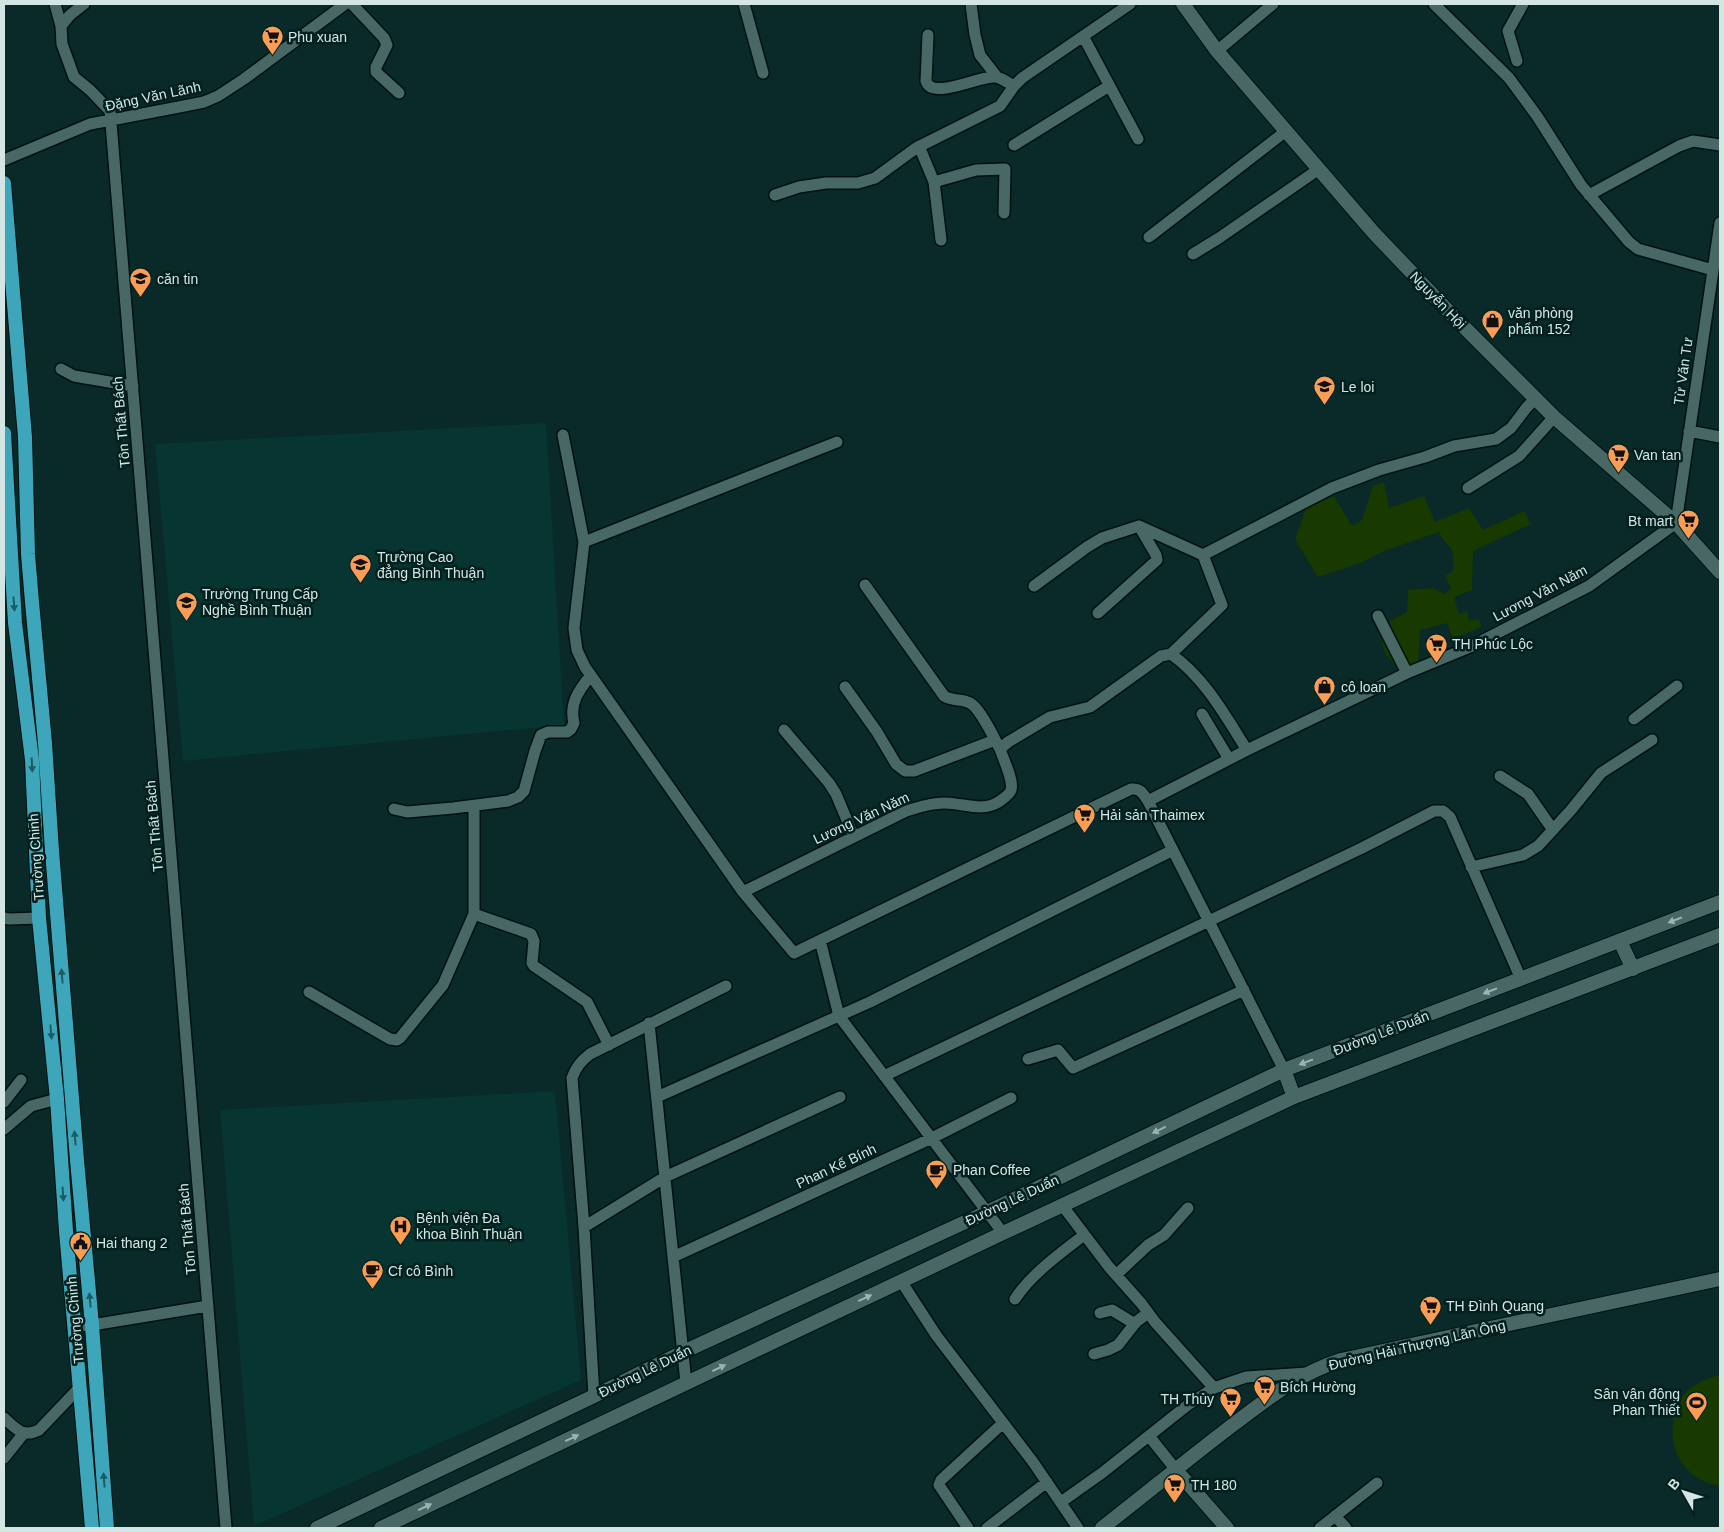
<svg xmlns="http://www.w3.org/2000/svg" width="1724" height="1532" viewBox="0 0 1724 1532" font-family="Arial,sans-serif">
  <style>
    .built { fill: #063532 }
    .green { fill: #183a00 }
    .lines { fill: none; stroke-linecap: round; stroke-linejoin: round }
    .minor-casing { stroke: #001210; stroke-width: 14 }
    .tertiary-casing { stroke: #001210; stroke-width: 16 }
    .secondary-casing { stroke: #001210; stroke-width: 16 }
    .trunk-casing { stroke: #001210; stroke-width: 16 }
    .minor { stroke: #486865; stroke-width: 11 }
    .tertiary { stroke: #486865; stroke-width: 14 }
    .secondary { stroke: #486865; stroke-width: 14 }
    .trunk { stroke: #3ea6ba; stroke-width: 14 }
    .oneway { fill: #1c5c64 }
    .oneway2 { fill: #9cb4b1 }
    .labels { text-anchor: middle; stroke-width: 5; stroke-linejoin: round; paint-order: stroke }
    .poi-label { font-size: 14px; fill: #d4e6e4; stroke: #01201e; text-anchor: start }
    .street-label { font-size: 14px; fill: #d4e6e4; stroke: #01201e }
  </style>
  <rect width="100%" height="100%" fill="#092a28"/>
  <!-- built -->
  <path class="built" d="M546,423L564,725L183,761L155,444Z
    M555,1091L581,1380L254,1526L220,1110Z"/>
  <!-- green -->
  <path class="green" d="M1384,482L1389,508L1424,496L1435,522L1469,508L1483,530L1524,511L1531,524L1473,551L1472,590L1454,597L1459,614L1467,611L1469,621L1479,619L1481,627L1453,639L1447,623L1420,630L1418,664L1400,672L1384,651L1379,627L1407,612L1408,590L1432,588L1444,594L1451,588L1445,576L1453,571C1453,563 1455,553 1449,546C1445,541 1442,539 1439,532L1384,551L1363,562L1318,577L1295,539L1306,509L1334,496L1352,526L1362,520L1373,486Z
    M1720,1375V1486C1688,1481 1669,1455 1673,1423C1673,1418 1673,1412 1675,1408C1684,1389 1701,1379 1720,1375Z"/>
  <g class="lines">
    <defs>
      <path id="minor" d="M55,4L61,26
        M84,4L70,15L61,26L62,44L74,77L90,90L110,111L226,1528
        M352,4L384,38L387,45L376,67V72L399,93
        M744,4L763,73
        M971,4L975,35L980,55L997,77
        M1434,4L1509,78L1537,116L1581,185L1629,242L1638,249L1713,270
        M928,35L926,81C932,101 980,75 996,77C1002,78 1008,83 1014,86
        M1083,36L1138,139
        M1217,51L1273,4
        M1517,61L1508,31L1523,4
        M1014,145L1109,86
        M919,146L934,182L941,240
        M4,160L90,124L184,106L204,102L218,96L244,79L345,4
        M934,182L976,170L1005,169L1004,213
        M775,195L799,187L826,183H858L875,178L916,148L1000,106L1014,86L1022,78L1130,4
        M1589,195L1679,146L1693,141L1720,145
        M1149,237L1286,131
        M1193,254L1219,238L1319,169
        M61,369L74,376L133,386
        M1689,431L1720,437
        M563,435L584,542L574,628L577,650L585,667L743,892L794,953L1131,789C1141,788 1143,794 1148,801L1284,1070
        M1468,488L1519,456L1554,417
        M584,542L837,442
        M865,585L944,696C954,702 961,698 970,703C980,708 994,738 1000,749
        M1034,586L1087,547L1102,538L1139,526L1203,555L1332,488L1379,470L1425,457L1454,446L1496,439L1511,428L1527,407L1535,399
        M1098,613L1157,560L1156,555L1139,526
        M1378,616L1407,673
        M1171,654L1222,605L1203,555
        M845,687L877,732L896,764L905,771H914L995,740
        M1202,714L1229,759
        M1634,719L1677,686
        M784,730L829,783L836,794L854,837
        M1500,776L1528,794L1553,830
        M1148,801L1247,750
        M394,809L407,812L453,808L508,801L518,797L524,791L535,751L541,735L548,732H567L571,729L574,723C569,703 579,690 591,675
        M1471,867L1523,855L1538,846L1571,810L1601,773L1652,740
        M743,892L906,811C919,807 930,803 944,803C964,803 983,813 1000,801C1004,798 1010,794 1011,790C1014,780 1003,759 1000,749L1008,742L1050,717L1090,707L1161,656L1171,654C1205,678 1226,717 1247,750L1407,673L1470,647L1589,586L1676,523L1720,223
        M474,914L531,934L534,941L532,963L534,966L587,1002L609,1045
        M4,918L9,919L39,918
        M820,940L839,1016L1003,1233
        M309,992L390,1039L397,1040L400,1038L443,985L474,914V806
        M649,1023L686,1383
        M1028,1059L1058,1050L1073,1068L1244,990
        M884,1076L1362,848L1434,811H1443L1450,817L1521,979
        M657,1097L870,1002L1173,850
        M4,1102L21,1080
        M4,1129L31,1106L57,1099
        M1062,1205L1109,1267L1141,1303L1155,1322L1214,1388
        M584,1227L665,1177L840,1097
        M673,1257L932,1138L1011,1098
        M1116,1275L1148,1245L1164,1235L1188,1208
        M901,1281L936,1335L1033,1462L1078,1528
        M1015,1299C1031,1274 1061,1253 1084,1235
        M1100,1313L1112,1310L1135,1324
        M74,1326L92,1325L208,1306
        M1094,1354L1108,1350L1118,1345L1136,1322L1148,1313
        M594,1396L584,1227L572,1078C576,1067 581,1061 590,1054L726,986
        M4,1418C16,1429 23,1438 39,1430L80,1387
        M1149,1436L1176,1470
        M4,1458L24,1433
        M1061,1502L1102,1473L1189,1404L1214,1388L1246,1377L1307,1373
        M1335,1516L1346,1528
        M968,1528L939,1485L941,1480L1003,1423
        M987,1528L1047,1482
        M1320,1528L1377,1483"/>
      <path id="tertiary" d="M1183,4L1217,51L1373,232L1452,315L1554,417L1676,523L1720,572
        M1176,1470L1227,1528
        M1102,1528C1146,1494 1189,1458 1234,1424C1268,1398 1300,1373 1341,1360L1720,1279"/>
      <path id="secondary" d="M1620,941L1633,969
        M1284,1070L1294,1097
        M317,1528L594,1396L683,1352L987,1212L1284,1070L1720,902
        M381,1528L1003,1233L1294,1097L1720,935"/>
      <path id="trunk" d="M4,183L25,437L28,554L32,602L45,743L52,851L77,1160L92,1325L107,1528
        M4,433L15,623L32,760L39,918L57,1099L66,1231L92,1528"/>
    </defs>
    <!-- minor casing -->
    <use href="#minor" class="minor-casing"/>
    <!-- tertiary casing -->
    <use href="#tertiary" class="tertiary-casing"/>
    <!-- secondary casing -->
    <use href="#secondary" class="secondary-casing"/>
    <!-- trunk casing -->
    <use href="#trunk" class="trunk-casing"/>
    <!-- minor -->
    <use href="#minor" class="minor"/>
    <!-- tertiary -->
    <use href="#tertiary" class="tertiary"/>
    <!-- secondary -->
    <use href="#secondary" class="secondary"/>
    <!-- trunk -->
    <use href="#trunk" class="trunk"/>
  </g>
  <!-- one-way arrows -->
  <defs><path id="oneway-solid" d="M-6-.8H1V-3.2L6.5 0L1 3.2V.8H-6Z" transform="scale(1.25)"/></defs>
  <g class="oneway">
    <use href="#oneway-solid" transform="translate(14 604) rotate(86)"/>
    <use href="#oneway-solid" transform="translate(32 765) rotate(87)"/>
    <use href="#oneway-solid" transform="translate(62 976) rotate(-95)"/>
    <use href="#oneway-solid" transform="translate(51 1032) rotate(85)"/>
    <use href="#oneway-solid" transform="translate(75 1138) rotate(-95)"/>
    <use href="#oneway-solid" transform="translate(63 1194) rotate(86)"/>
    <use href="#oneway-solid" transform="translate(90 1300) rotate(-95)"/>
    <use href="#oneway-solid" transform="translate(104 1480) rotate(-95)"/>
  </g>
  <g class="oneway2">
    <use href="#oneway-solid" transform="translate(1675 920) rotate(159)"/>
    <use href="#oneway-solid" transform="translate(1490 991) rotate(159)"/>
    <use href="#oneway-solid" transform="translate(1306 1062) rotate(159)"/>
    <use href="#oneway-solid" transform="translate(1159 1130) rotate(154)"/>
    <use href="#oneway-solid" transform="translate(865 1298) rotate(-25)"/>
    <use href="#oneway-solid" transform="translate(719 1368) rotate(-25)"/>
    <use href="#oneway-solid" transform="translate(572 1438) rotate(-25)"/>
    <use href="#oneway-solid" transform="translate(425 1507) rotate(-25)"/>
  </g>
  <!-- icons -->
  <defs>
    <symbol id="supermarket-pin" viewBox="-11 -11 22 30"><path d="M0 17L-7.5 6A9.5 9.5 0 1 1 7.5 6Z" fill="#fc9d54" stroke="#01201e"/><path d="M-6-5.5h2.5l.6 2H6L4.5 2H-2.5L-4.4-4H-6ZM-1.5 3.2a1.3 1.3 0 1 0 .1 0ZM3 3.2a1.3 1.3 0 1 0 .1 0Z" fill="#111"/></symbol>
    <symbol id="school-pin" viewBox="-11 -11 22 30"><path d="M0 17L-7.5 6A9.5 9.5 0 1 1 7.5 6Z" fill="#fc9d54" stroke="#01201e"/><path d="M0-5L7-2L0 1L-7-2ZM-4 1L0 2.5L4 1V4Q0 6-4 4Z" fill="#111"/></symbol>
    <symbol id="shop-pin" viewBox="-11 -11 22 30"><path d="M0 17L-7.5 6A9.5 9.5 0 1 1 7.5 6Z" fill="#fc9d54" stroke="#01201e"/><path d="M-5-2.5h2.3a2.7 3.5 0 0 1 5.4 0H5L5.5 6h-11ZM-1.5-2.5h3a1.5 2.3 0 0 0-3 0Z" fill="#111"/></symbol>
    <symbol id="university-pin" viewBox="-11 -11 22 30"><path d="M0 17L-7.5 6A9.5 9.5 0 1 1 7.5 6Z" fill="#fc9d54" stroke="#01201e"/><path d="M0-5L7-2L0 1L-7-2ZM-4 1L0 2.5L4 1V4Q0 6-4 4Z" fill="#111"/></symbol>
    <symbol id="cafe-pin" viewBox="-11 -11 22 30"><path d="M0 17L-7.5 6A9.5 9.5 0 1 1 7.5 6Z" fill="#fc9d54" stroke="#01201e"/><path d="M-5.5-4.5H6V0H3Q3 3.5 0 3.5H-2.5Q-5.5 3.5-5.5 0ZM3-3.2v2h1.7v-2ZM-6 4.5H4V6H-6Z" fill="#111"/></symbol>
    <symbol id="hospital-pin" viewBox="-11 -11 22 30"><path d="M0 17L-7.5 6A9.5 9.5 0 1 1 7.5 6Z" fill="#fc9d54" stroke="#01201e"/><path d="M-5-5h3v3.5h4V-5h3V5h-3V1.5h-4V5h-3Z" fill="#111"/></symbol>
    <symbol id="civic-pin" viewBox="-11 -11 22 30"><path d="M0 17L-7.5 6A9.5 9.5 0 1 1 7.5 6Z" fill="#fc9d54" stroke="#01201e"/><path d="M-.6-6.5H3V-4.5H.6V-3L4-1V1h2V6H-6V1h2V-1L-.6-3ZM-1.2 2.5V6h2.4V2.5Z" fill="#111"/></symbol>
    <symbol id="stadium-pin" viewBox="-11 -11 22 30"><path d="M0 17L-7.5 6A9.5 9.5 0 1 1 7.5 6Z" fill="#fc9d54" stroke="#01201e"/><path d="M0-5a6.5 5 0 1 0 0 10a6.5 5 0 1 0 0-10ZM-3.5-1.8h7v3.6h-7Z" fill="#111"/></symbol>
  </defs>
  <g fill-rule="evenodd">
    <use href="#supermarket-pin" x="260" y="24" width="25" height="34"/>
    <use href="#school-pin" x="128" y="266" width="25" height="34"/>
    <use href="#shop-pin" x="1480" y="308" width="25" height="34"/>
    <use href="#school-pin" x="1312" y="374" width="25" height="34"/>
    <use href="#supermarket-pin" x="1606" y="442" width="25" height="34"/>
    <use href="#supermarket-pin" x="1676" y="508" width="25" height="34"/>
    <use href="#university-pin" x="348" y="552" width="25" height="34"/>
    <use href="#university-pin" x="174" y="590" width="25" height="34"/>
    <use href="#supermarket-pin" x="1424" y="632" width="25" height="34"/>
    <use href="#shop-pin" x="1312" y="674" width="25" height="34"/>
    <use href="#supermarket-pin" x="1072" y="802" width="25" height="34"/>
    <use href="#cafe-pin" x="924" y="1158" width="25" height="34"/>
    <use href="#hospital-pin" x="388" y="1214" width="25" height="34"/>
    <use href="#civic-pin" x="68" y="1230" width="25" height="34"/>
    <use href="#cafe-pin" x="360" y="1258" width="25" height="34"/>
    <use href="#supermarket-pin" x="1418" y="1294" width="25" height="34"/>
    <use href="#supermarket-pin" x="1252" y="1374" width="25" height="34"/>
    <use href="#supermarket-pin" x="1218" y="1386" width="25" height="34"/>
    <use href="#stadium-pin" x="1684" y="1390" width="25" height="34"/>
    <use href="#supermarket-pin" x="1162" y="1472" width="25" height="34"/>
  </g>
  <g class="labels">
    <!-- poi labels -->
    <g class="poi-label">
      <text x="288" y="42">Phu xuan</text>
      <text x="157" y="284">căn tin</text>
      <text x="1508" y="318">văn phòng<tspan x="1508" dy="16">phẩm 152</tspan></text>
      <text x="1341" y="392">Le loi</text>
      <text x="1634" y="460">Van tan</text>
      <text x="1673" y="526" text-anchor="end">Bt mart</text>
      <text x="377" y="562">Trường Cao<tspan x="377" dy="16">đẳng Bình Thuận</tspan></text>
      <text x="202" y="599">Trường Trung Cấp<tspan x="202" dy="16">Nghề Bình Thuận</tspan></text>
      <text x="1452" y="649">TH Phúc Lộc</text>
      <text x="1341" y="692">cô loan</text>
      <text x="1100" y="820">Hải sản Thaimex</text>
      <text x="953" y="1175">Phan Coffee</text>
      <text x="416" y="1223">Bệnh viện Đa<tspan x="416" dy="16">khoa Bình Thuận</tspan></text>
      <text x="96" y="1248">Hai thang 2</text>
      <text x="388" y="1276">Cf cô Bình</text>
      <text x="1446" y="1311">TH Đình Quang</text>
      <text x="1280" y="1392">Bích Hường</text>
      <text x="1680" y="1399" text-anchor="end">Sân vận động<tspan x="1680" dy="16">Phan Thiết</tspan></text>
      <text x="1214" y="1404" text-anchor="end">TH Thủy</text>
      <text x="1191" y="1490">TH 180</text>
    </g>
    <!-- street labels -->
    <g class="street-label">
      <text transform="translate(153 96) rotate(-12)" y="5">Đặng Văn Lãnh</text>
      <text transform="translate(1438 300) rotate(46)" y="5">Nguyễn Hội</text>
      <text transform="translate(1683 371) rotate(-82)" y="5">Từ Văn Tư</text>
      <text transform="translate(121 422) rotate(-95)" y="5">Tôn Thất Bách</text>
      <text transform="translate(1540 593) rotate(-28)" y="5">Lương Văn Năm</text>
      <text transform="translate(861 818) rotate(-25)" y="5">Lương Văn Năm</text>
      <text transform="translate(154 826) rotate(-95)" y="5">Tôn Thất Bách</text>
      <text transform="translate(36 857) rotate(-94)" y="5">Trường Chinh</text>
      <text transform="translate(1381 1033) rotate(-21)" y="5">Đường Lê Duẩn</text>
      <text transform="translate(836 1166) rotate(-25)" y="5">Phan Kế Bính</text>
      <text transform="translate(1012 1200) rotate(-25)" y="5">Đường Lê Duẩn</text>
      <text transform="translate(187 1229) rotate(-95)" y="5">Tôn Thất Bách</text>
      <text transform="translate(75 1320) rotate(-95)" y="5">Trường Chinh</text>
      <text transform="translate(1417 1345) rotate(-13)" y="5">Đường Hải Thượng Lãn Ông</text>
      <text transform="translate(645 1371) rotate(-26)" y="5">Đường Lê Duẩn</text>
    </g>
  </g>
  <!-- border -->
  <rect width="1724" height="1532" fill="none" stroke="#d4e6e4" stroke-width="10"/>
  <!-- north arrow -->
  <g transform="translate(1684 1492) rotate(309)" stroke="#01201e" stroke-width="4" paint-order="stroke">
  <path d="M0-4L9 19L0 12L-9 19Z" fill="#d4e6e4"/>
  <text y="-8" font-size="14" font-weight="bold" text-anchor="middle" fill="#d4e6e4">B</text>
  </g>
</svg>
